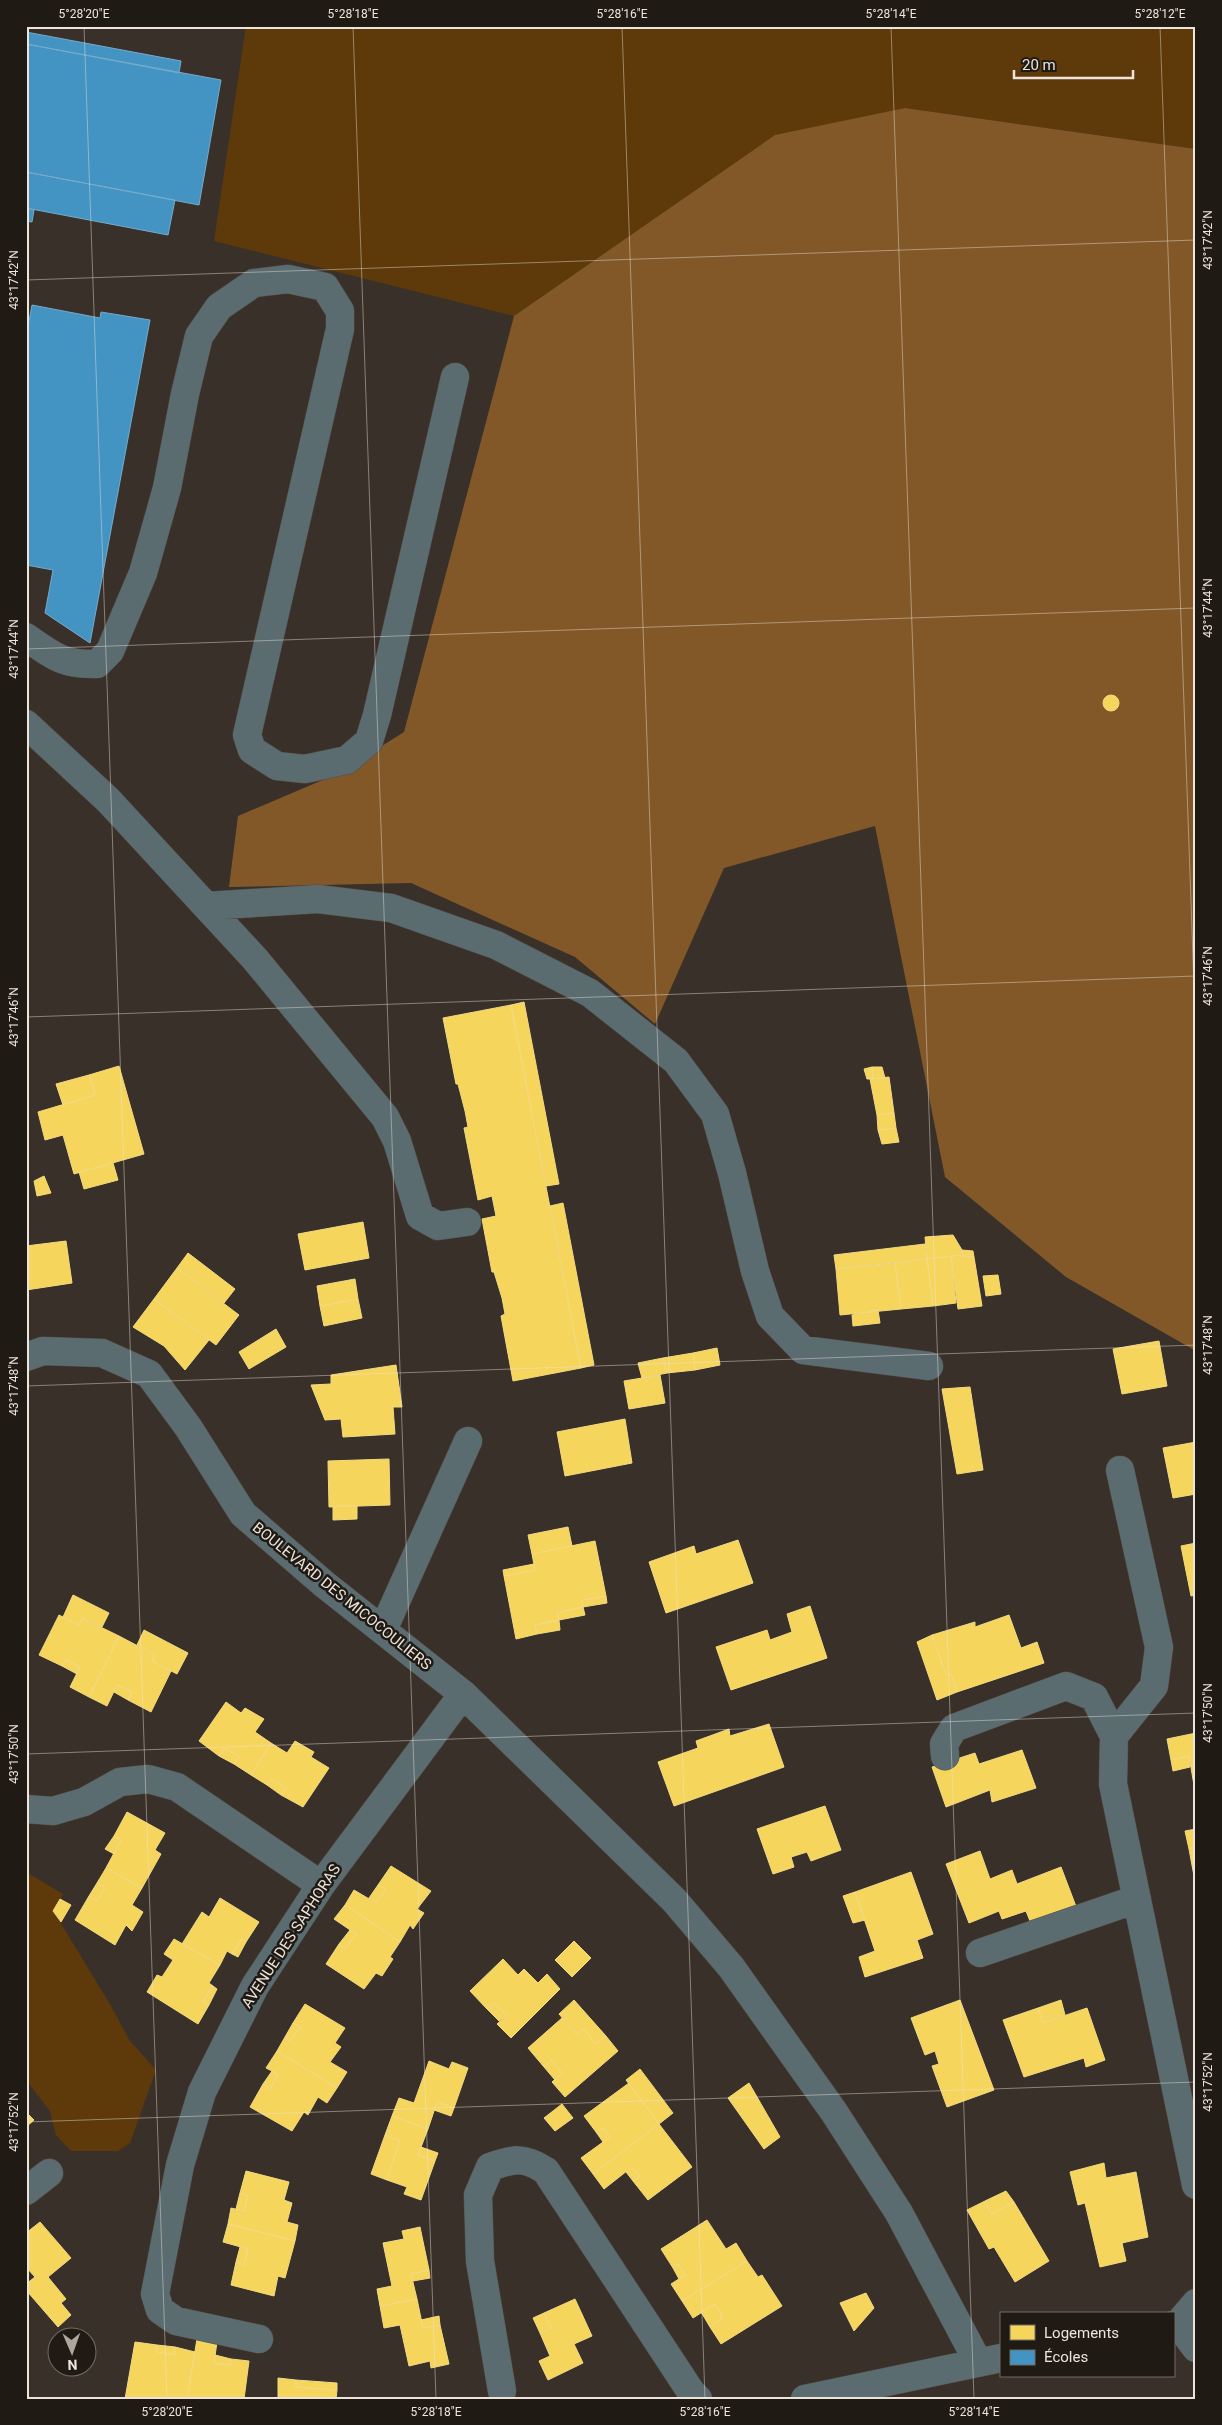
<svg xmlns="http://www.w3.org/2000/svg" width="1222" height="2425" viewBox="0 0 1222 2425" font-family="Roboto,sans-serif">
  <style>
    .green { fill: #5e3a0a }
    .forest { fill: #825829 }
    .homes { fill: #f6d55c; stroke: #f3da82 }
    .schools { fill: #4393c3; stroke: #76abca }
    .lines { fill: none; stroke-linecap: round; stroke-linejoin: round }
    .minor-casing { stroke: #544e47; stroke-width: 29 }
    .minor { stroke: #5b6c70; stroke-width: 28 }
    .ticks { fill: none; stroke: #ede4db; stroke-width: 1; stroke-opacity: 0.45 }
    .labels { text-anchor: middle; stroke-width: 5; stroke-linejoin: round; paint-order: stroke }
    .street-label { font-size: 15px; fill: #ede4db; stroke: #201a14 }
    .neatline { fill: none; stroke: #ede4db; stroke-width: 2 }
    .ticks-label { font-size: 12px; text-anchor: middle; fill: #ede4db }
  </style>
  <rect width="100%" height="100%" fill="#393129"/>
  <!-- green -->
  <path class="green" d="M246,26H1196V149L905,108L755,149L514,316L214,241Z
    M26,1872L63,1894L54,1912L111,2006L130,2041L156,2070L130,2143L118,2151H71L56,2135L50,2111L26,2080Z"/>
  <!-- forest -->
  <path class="forest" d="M905,108L1196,149V1351L1066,1277L945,1177L875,826L724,868L655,1024L575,957L411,883L229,887L238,816L339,773L404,732L514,316L775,135Z"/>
  <!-- homes -->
  <path class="homes" d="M1103 703a8 8 0 1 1 16 0a8 8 0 1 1-16 0Z
    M524,1002L559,1184L546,1186L511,1005Z
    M511,1005L581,1368L513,1381L501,1316L505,1314L502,1298L494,1272H492L482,1219L496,1216L492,1196L478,1200L464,1128L468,1127L465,1111L458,1084H456L443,1018Z
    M119,1066L144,1154L74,1174L63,1135L45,1140L38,1112L95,1095L89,1075Z
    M872,1067H882L885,1078L873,1079Z
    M872,1067L873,1079H867L864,1069Z
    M89,1075L95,1095L63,1105L56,1084Z
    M889,1077L894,1113L877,1115L870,1079Z
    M894,1113L896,1128L878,1130L877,1115Z
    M896,1128L899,1142L882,1144L878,1130Z
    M113,1163L118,1180L84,1189L79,1172Z
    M44,1176L51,1193L37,1196L34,1181Z
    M563,1203L594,1365L581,1368L550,1206Z
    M363,1222L369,1258L305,1270L298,1234Z
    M953,1235L962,1250L961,1255L927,1259L925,1237Z
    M66,1241L72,1283L26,1290V1246Z
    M925,1244L927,1259L836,1269L834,1255Z
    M962,1250L973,1251L974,1257H962Z
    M188,1253L235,1289L224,1303L177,1268Z
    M961,1255L974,1257L982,1306L958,1309L951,1256Z
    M951,1256L956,1303L933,1306L927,1259Z
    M927,1259L933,1306L901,1309L895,1263Z
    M895,1263L901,1309L840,1315L836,1269Z
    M177,1268L239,1315L216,1345L154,1299Z
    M998,1275L1001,1294L986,1296L983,1276Z
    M355,1279L358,1299L320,1306L317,1286Z
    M154,1299L209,1340L185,1370L164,1346L133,1327Z
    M358,1299L362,1318L324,1326L320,1306Z
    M878,1310L880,1323L853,1326L852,1315Z
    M276,1329L286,1347L249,1369L239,1352Z
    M1159,1341L1167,1386L1122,1394L1113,1349Z
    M717,1348L720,1365L695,1370L693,1353Z
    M693,1353L695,1370L667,1373L663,1358Z
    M663,1358L667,1373L642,1378L638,1363Z
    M396,1365L402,1407H393L395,1434L343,1437L341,1419L325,1420L311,1385L331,1384V1375Z
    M660,1375L665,1403L629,1409L624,1381Z
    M970,1387L983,1470L957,1474L942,1389Z
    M625,1419L632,1463L565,1476L557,1432Z
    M1196,1442V1494L1173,1498L1163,1448Z
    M389,1459L390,1505L329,1507L328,1461Z
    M333,1506H357V1519L333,1520Z
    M568,1527L572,1546L532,1554L528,1535Z
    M738,1540L753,1583L666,1613L649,1562L694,1546L696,1554Z
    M595,1541L606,1596L582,1600L583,1607L557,1613L559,1620L535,1625L537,1634L516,1639L504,1576L535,1570L532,1554Z
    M1196,1543V1595L1191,1596L1181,1546Z
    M534,1564L535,1570L504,1576L503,1570Z
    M73,1595L109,1613L102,1627L82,1618L79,1625L63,1617Z
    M606,1596L607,1603L583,1607L582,1600Z
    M810,1606L827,1658L731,1690L716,1647L767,1630L770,1640L792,1632L787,1614Z
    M583,1607L585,1615L559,1620L557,1613Z
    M59,1615L79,1625L82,1618L119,1636L89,1697L70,1687L80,1667L66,1660L62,1666L39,1655Z
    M1009,1615L1021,1648L1037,1642L1044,1663L957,1692L951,1674L946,1675L932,1635L975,1622V1627Z
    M559,1620L560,1630L537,1634L535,1625Z
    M144,1630L188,1653L177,1674L152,1661L155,1655L137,1645Z
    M932,1635L946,1675L951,1674L957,1692L937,1700L917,1642Z
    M119,1636L155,1655L152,1661L171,1671L151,1712L128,1700L132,1692L117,1685L107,1706L89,1697Z
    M66,1660L80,1667L77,1674L62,1666Z
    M117,1685L132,1692L128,1700L114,1692Z
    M226,1702L241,1713L245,1708L264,1719L255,1732L271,1743L251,1775L234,1764L239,1757L225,1748L219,1756L199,1741Z
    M769,1724L784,1767L674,1806L658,1762L698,1748L696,1741L729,1729L730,1736Z
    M1196,1733V1791H1195L1189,1756L1171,1760L1167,1739Z
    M295,1741L314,1752L311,1757L329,1768L303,1807L281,1795L286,1788L271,1779L267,1785L251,1775L271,1743L287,1753Z
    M225,1748L239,1757L234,1764L219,1756Z
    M1022,1750L1036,1788L992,1802L990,1790L946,1807L932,1767L975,1753L979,1764Z
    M1189,1756L1190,1767L1173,1771L1171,1760Z
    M271,1779L286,1788L281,1795L267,1785Z
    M825,1806L841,1850L811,1861L807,1852L791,1857L794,1867L773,1874L757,1829Z
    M127,1812L165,1833L155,1850L161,1854L142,1888L106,1868L121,1840L114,1836Z
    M1196,1829V1847L1189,1849L1185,1831Z
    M114,1836L121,1840L114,1854L105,1849Z
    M1196,1847V1860H1191L1189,1849Z
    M980,1851L990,1879L1012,1870L1017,1884L1061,1867L1077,1909L1032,1926L1026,1911L1002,1919L999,1911L969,1923L946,1864Z
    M1191,1860H1196V1881H1195Z
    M391,1866L431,1891L417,1909L424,1913L413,1929L410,1925L400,1942L345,1905L354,1890L376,1903L386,1889L378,1885Z
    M106,1868L142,1888L132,1905L143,1912L132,1931L126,1925L115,1945L75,1920L89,1896L97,1901L105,1888L97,1883Z
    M911,1872L933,1934L917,1940L923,1958L865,1977L859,1957L875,1951L855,1892Z
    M97,1883L105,1888L97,1901L89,1896Z
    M378,1885L386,1889L376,1903L369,1898Z
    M855,1892L865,1920L853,1923L843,1896Z
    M220,1898L259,1922L246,1942L241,1939L232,1954L227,1951L220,1965L182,1944L202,1912L209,1917Z
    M60,1899L71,1905L61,1922L53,1911Z
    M345,1905L400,1942L390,1957L393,1959L382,1976L376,1973L364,1989L326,1964L339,1944L345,1949L356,1934L334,1919Z
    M350,1930L356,1934L345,1949L339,1944Z
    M174,1939L220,1965L209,1983L213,1986L203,2002L209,2005L198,2024L147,1992L157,1975L162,1977L173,1960L164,1954Z
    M241,1939L246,1942L238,1957L232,1954Z
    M574,1941L591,1958L572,1977L555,1960Z
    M503,1959L518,1975L524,1969L538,1983L547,1974L560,1989L511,2038L497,2024L507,2015L494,2003L487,2009L470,1991Z
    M213,1986L217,1989L209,2005L203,2002Z
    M574,2000L606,2036L596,2044L583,2029L576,2034L559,2014Z
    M960,2000L994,2090L947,2107L932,2066L939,2064L935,2051L925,2055L911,2018Z
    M1061,2000L1065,2015L1043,2023L1038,2008Z
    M494,2003L507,2015L499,2021L487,2009Z
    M305,2004L345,2028L335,2043L341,2047L330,2062L347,2072L337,2088L277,2051L285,2037L290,2041L300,2027L293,2023Z
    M1038,2008L1043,2023L1087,2008L1105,2060L1086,2067L1084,2058L1024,2077L1003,2020Z
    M562,2018L576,2034L583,2029L596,2044L606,2036L618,2051L565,2097L552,2082L562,2073L551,2060L544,2067L528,2048Z
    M293,2023L300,2027L290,2041L285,2037Z
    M277,2051L337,2088L327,2103L318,2097L308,2115L304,2112L292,2131L250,2107L263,2084L270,2089L278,2074L266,2068Z
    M551,2060L562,2073L555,2080L544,2067Z
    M429,2061L449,2069L452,2062L468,2068L454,2108L437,2102L428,2129L392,2116L399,2098L414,2103Z
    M640,2069L673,2113L659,2124L626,2080Z
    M272,2071L278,2074L270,2089L263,2084Z
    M629,2083L659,2124L593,2174L581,2158L610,2137L603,2128L596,2132L584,2116Z
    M749,2083L780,2137L764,2149L728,2098Z
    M437,2102L454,2108L451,2116L434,2110Z
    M562,2104L573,2118L555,2131L544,2118Z
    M26,2112L34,2120L26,2127Z
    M392,2116L428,2129L418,2155L435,2161L421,2200L404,2194L407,2187L387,2180L400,2141L385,2135Z
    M659,2124L692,2167L648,2200L633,2181L640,2177L632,2167L604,2189L593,2174Z
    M603,2128L610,2137L603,2142L596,2132Z
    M385,2135L400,2141L387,2180L371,2174Z
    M421,2147L438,2153L435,2161L418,2155Z
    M1104,2163L1106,2178L1136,2172L1148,2237L1122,2243L1126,2261L1100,2267L1085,2203L1078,2205L1070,2172Z
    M632,2167L640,2177L633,2181L626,2172Z
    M246,2171L289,2182L284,2200L292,2203L287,2222L298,2225L295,2241L228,2224L231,2208L244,2211L248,2196L240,2193Z
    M1006,2191L1014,2202L991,2214L985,2201Z
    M240,2193L248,2196L244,2211L236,2209Z
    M985,2201L991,2214L1014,2202L1049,2261L1015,2282L994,2247L989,2249L967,2210Z
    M707,2220L726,2249L736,2243L747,2261L682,2301L671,2284L685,2275L678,2264L673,2268L661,2249Z
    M40,2222L71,2258L48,2277L66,2299L61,2303L71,2315L58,2327L26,2290V2284L35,2277L26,2267V2233Z
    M228,2224L295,2241L285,2278L278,2276L274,2296L231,2285L236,2262L244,2265L248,2249L223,2242Z
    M420,2227L429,2270L411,2274L417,2299L380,2306L377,2289L392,2286L383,2243L404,2239L402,2231Z
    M240,2247L248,2249L244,2265L236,2262Z
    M747,2261L758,2277L762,2275L782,2306L721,2344L710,2327L723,2318L715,2304L693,2318L682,2301Z
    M678,2264L685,2275L679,2279L673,2268Z
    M429,2270L430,2278L413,2281L411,2274Z
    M866,2293L874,2308L854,2331L840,2303Z
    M417,2299L423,2328L440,2325L449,2364L431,2368L430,2361L409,2366L400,2325L384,2328L380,2306Z
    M575,2299L592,2336L574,2344L583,2363L548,2380L539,2361L550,2356L540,2333L551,2328L544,2313Z
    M715,2304L723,2318L710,2327L701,2312Z
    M544,2313L551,2328L540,2333L533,2318Z
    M439,2316L440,2325L423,2328L421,2320Z
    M197,2339L217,2342L214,2363L230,2365L231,2359L249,2361L244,2399H187Z
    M135,2342L157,2345V2352L175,2355V2347L195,2352L187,2399H125Z
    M157,2345L175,2347V2355L157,2352Z
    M215,2355L231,2359L230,2365L214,2363Z
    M278,2378L296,2380V2387L337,2390L336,2399H278Z
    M296,2380L337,2383V2390L296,2387Z"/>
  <!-- schools -->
  <path class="schools" d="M26,32L181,61L179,73L26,44Z
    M26,44L221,80L199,205L26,172Z
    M26,172L175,200L168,235L26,208Z
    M26,208L34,210L32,222L26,221Z
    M32,305L100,318L101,312L150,320L90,643L45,613L53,570L26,565V337Z"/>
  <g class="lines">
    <defs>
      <path id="minor" d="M26,637C53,656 63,665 97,664L110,651L143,573L167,488L185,394L199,336L219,307L254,283L288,279L325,287L340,311V329L247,735L252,750L277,766L305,769L347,760L369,741L377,715L455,377
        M26,724L108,800L255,959L385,1117L397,1141L420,1216L438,1226L467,1222
        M206,906L318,899L391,908L496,945L590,993L676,1061L715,1114L732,1173L755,1271L770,1316L803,1350L929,1366
        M26,1357L43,1351L102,1353L149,1374L188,1427L243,1514L324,1584L463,1694L674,1900L731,1967L834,2112L899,2213L978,2362
        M1120,1470L1159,1647L1154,1686L1114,1736L1113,1784L1196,2185
        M383,1630L468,1441
        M945,1756L944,1744L954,1728L1066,1686L1094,1697L1114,1736
        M26,1809L53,1811L84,1802L120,1782L148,1779L177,1787L321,1885
        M980,1953L1137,1899
        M26,2191L49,2173
        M1178,2324L1196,2348
        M1173,2325L1178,2324L1196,2303
        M259,2339L176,2321L160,2310L155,2294L180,2165L202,2092L255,1986L321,1885L463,1694
        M502,2391L480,2261L478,2195L490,2167C513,2159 524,2156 546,2171L691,2392L698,2399
        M805,2399L1001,2358"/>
    </defs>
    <!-- minor casing -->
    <use href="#minor" class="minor-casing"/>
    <!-- minor -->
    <use href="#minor" class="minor"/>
  </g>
  <!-- ticks -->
  <path class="ticks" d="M84,26L167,2399M353,26L436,2399M622,26L705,2399M891,26L974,2399M1160,26L1196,1043M26,280L1196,240M26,649L1196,608M26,1017L1196,976M26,1386L1196,1345M26,1754L1196,1713M26,2122L1196,2082"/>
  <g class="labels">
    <!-- street labels -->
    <g class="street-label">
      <text transform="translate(342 1596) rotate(39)" y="5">BOULEVARD DES MICOCOULIERS</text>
      <text transform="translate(291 1936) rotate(-57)" y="5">AVENUE DES SAPHORAS</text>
    </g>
  </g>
  <!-- border -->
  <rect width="1222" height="2425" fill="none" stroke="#201a14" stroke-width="55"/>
  <!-- legend -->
  <rect x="1000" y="2312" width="175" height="65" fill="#201a14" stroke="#726b64"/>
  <rect x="1010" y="2325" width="25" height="15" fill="#f6d55c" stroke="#726b64"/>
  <text x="1044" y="2338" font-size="15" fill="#ede4db">Logements</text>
  <rect x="1010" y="2350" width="25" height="15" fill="#4393c3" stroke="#726b64"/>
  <text x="1044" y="2362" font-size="15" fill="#ede4db">Écoles</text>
  <!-- north arrow -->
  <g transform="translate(72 2352) rotate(178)"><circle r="24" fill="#201a14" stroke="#726b64"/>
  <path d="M0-4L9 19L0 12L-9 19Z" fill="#aea59d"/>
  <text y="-8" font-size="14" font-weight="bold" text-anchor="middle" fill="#ede4db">N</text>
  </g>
  <!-- scale -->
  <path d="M1014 70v8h119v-8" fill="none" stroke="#ede4db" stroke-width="2.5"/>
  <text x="1022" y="70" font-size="15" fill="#ede4db" stroke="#201a14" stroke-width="4" paint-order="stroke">20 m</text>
  <rect x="28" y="28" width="1166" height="2370" class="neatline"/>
  <g class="ticks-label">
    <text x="84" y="18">5°28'20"E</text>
    <text x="353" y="18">5°28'18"E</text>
    <text x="622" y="18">5°28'16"E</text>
    <text x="891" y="18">5°28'14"E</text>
    <text x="1160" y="18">5°28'12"E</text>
    <text transform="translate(1208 240) rotate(-90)" y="4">43°17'42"N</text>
    <text transform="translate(14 280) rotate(-90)" y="4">43°17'42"N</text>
    <text transform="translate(1208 608) rotate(-90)" y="4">43°17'44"N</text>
    <text transform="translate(14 649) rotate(-90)" y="4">43°17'44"N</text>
    <text transform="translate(1208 976) rotate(-90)" y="4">43°17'46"N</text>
    <text transform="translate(14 1017) rotate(-90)" y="4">43°17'46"N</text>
    <text transform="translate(1208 1345) rotate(-90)" y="4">43°17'48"N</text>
    <text transform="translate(14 1386) rotate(-90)" y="4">43°17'48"N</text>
    <text transform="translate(1208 1713) rotate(-90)" y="4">43°17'50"N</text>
    <text transform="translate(14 1754) rotate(-90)" y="4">43°17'50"N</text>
    <text transform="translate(1208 2082) rotate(-90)" y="4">43°17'52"N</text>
    <text transform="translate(14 2122) rotate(-90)" y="4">43°17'52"N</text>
    <text x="167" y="2416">5°28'20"E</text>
    <text x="436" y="2416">5°28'18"E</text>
    <text x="705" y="2416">5°28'16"E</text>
    <text x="974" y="2416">5°28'14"E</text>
  </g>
</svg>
